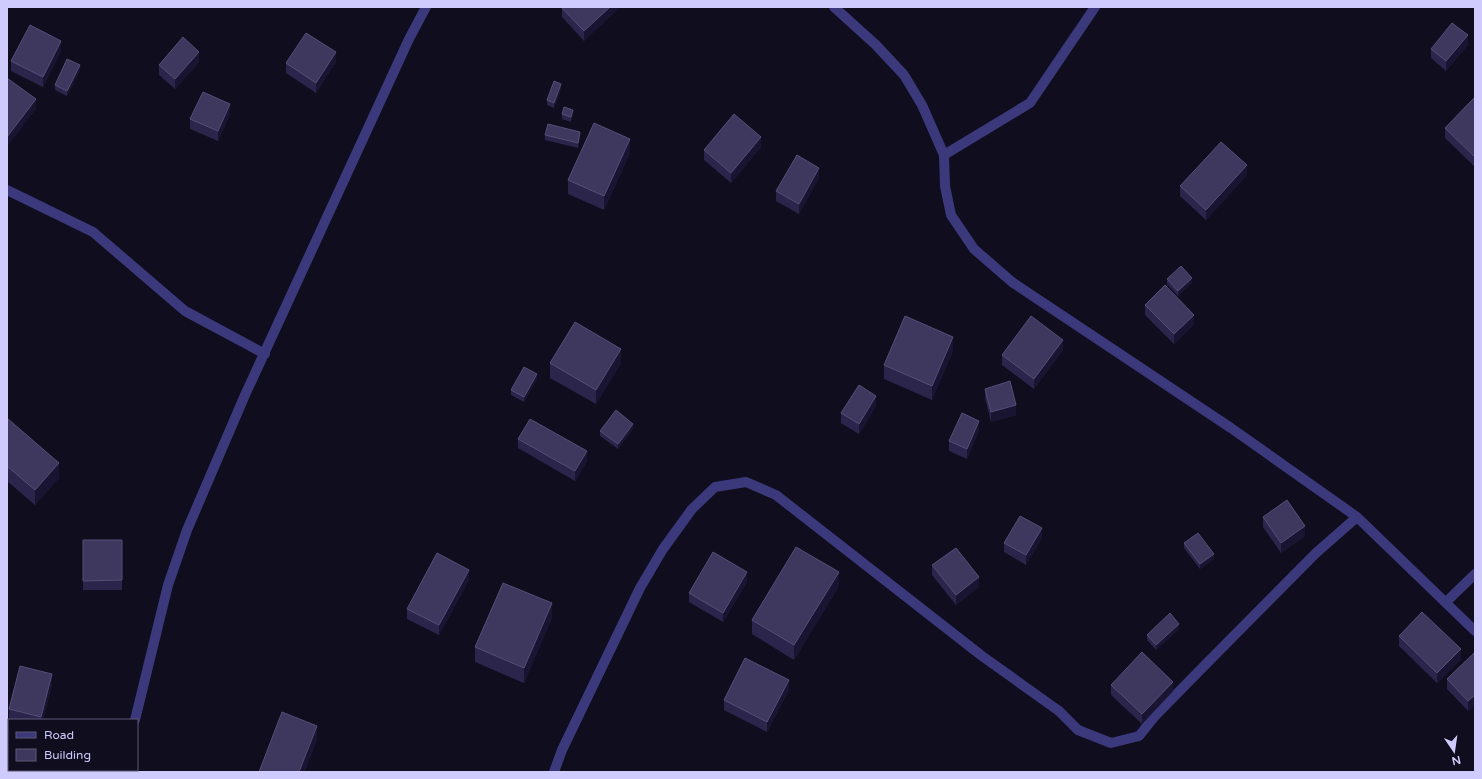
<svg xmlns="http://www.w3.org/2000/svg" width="1482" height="779" viewBox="0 0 1482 779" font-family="'Varela Round',sans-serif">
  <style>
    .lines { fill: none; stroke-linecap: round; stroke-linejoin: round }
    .minor { stroke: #3b397b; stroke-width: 10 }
    .wall { fill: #2c254b }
    .shaded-wall { fill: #191431 }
    .building { fill: #3e375e; stroke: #554e77 }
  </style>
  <rect width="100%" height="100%" fill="#0f0d1e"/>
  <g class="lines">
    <!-- minor -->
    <path class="minor" d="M834,7L876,45L904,75L922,105L944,155L945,186L951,215L974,249L1012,282L1231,428L1357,517L1475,631
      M944,155L1030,103L1095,7
      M7,190L93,232L185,311L265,354
      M1446,602L1475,574
      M135,720L168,585L187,530L245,395L409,39L426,7
      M122,772V770
      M554,772L562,750L640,588L663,549L692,509L715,487L746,482L776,495L982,656L1059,711L1078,730L1111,743L1139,736L1155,716L1207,663L1316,553L1357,517"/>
  </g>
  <!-- wall -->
  <path class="wall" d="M619,7V8L584,41L562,17V8Z
    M1468,45L1446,71L1431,58V49Z
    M61,51L43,87L11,71V61Z
    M199,62L175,89L159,75V65Z
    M336,62L316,93L286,73V63Z
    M80,70L67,96L55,90V85Z
    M561,89L554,108L547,105V100Z
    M1475,97V167L1445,138V128Z
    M230,114L218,141L190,129V119Z
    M562,114L573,115L571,122L562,119Z
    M545,135L580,137L578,148L545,140Z
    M761,147L731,183L704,160V150Z
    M630,153L604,210L568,194V180Z
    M1247,175L1206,220L1180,196V186Z
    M819,178L799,214L776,201V191Z
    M1167,279L1192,283L1178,296L1167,284Z
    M1145,305L1194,324L1174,344L1145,315Z
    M1063,350L1034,389L1002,365V355Z
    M953,351L932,400L884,379V365Z
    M550,363H621L596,404L550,378Z
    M537,379L524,402L511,395V390Z
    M985,389L1016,415L991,422L985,398Z
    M876,406L859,434L841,423V413Z
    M7,418L59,478L35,505L7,481Z
    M633,429L618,449L600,436V431Z
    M979,431L967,459L949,451V441Z
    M518,439L587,461L575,481L518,448Z
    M1263,517L1305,536L1281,553L1263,527Z
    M1042,538L1026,565L1004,552V543Z
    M83,540H122V590H83Z
    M1184,543L1214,559L1200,569L1184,548Z
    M932,565L979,587L956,605L932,575Z
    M469,580L439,635L407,619V609Z
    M747,582L723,622L689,602V593Z
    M839,586L794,660L752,634V620Z
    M552,618L524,683L475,662V647Z
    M1179,629L1156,650L1147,640V635Z
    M1399,636L1461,659L1437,683L1399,646Z
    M1475,652V705L1468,711L1447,689V679Z
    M52,684L43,720H14L9,719V709Z
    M1111,685L1173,691L1142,724L1111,695Z
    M789,690L767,732L724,710V700Z"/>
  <!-- shaded-wall -->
  <path class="shaded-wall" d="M610,7H619V8L584,41V31Z
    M1468,35V45L1446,71V61Z
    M61,41V51L43,87V77Z
    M199,52V62L175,89V79Z
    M336,52V62L316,93V83Z
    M80,65V70L67,96V91Z
    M561,84V89L554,108V103Z
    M36,99V109L7,147V137Z
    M230,104V114L218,141V131Z
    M573,110V115L571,122V117Z
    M580,132V137L578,148V143Z
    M761,137V147L731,183V173Z
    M630,139V153L604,210V196Z
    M1247,165V175L1206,220V210Z
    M819,168V178L799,214V204Z
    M1192,278V283L1178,296V291Z
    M1194,315V324L1174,344V334Z
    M953,337V351L932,400V386Z
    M1063,340V350L1034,389V379Z
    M621,349V363L596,404V390Z
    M537,374V379L524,402V397Z
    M876,396V406L859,434V424Z
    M1016,405V415L991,422V412Z
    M979,421V431L967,459V449Z
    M633,424V429L618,449V444Z
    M587,451V461L575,481V471Z
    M59,463V478L35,505V490Z
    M1305,526V536L1281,553V543Z
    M1042,528V538L1026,565V555Z
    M1214,554V559L1200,569V564Z
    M469,570V580L439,635V625Z
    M747,572V582L723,622V613Z
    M839,572V586L794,660V645Z
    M979,577V587L956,605V595Z
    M552,603V618L524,683V668Z
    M1179,624V629L1156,650V645Z
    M1461,649V659L1437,683V673Z
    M52,674V684L43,720H41V717Z
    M789,680V690L767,732V722Z
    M1173,682V691L1142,724V714Z
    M1475,695V705L1468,711V701Z
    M317,726V740L305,772H299Z"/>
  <!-- building -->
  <path class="building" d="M562,7H610L584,31L562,8Z
    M1452,23L1468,35L1446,61L1431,49Z
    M30,25L61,41L43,77L11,61Z
    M306,33L336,52L316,83L286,63Z
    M183,37L199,52L175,79L159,65Z
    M67,59L80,65L67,91L55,85Z
    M7,78L36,99L7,137Z
    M554,81L561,84L554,103L547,100Z
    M203,92L230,104L218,131L190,119Z
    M1475,97V157L1445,128Z
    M564,107L573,110L571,117L562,114Z
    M734,114L761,137L731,173L704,150Z
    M594,123L630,139L604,196L568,180Z
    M548,124L580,132L578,143L545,135Z
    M1221,142L1247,165L1206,210L1180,186Z
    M797,155L819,168L799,204L776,191Z
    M1181,266L1192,278L1178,291L1167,279Z
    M1165,285L1194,315L1174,334L1145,305Z
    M905,316L953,337L932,386L884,365Z
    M1031,316L1063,340L1034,379L1002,355Z
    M575,322L621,349L596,390L550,363Z
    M524,367L537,374L524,397L511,390Z
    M1010,381L1016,405L991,412L985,389Z
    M859,385L876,396L859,424L841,413Z
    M616,410L633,424L618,444L600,431Z
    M962,413L979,421L967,449L949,441Z
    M7,418L59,463L35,490L7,466Z
    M530,419L587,451L575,471L518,439Z
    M1287,500L1305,526L1281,543L1263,517Z
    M1020,516L1042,528L1026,555L1004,543Z
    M1198,533L1214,554L1200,564L1184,543Z
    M83,540H122V580L83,581Z
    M796,547L839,572L794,645L752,620Z
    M956,548L979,577L956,595L932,565Z
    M713,552L747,572L723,613L689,593Z
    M437,553L469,570L439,625L407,609Z
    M503,583L552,603L524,668L475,647Z
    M1422,612L1461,649L1437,673L1399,636Z
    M1170,613L1179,624L1156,645L1147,635Z
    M1142,652L1173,682L1142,714L1111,685Z
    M1475,652V695L1468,701L1447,679Z
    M745,658L789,680L767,722L724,700Z
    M20,666L52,674L41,717L9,709Z
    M282,712L317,726L299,772H259Z"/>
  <!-- border -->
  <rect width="1482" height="779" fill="none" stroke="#d0cbfd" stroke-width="16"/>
  <!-- legend -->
  <rect x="8" y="719" width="130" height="52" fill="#0f0d1e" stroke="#5c5977"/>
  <rect x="16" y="732" width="20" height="6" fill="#3b397b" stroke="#5c5977"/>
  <text x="44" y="739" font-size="12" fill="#d0cbfd">Road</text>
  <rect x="16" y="749" width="20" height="12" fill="#3e375e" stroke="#5c5977"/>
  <text x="44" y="759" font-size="12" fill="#d0cbfd">Building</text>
  <!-- north arrow -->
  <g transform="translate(1454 751) rotate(167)" stroke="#0f0d1e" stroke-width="3" paint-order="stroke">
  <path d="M0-3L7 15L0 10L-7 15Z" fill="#d0cbfd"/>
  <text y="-6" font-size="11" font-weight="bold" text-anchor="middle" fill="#d0cbfd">N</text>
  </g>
</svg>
